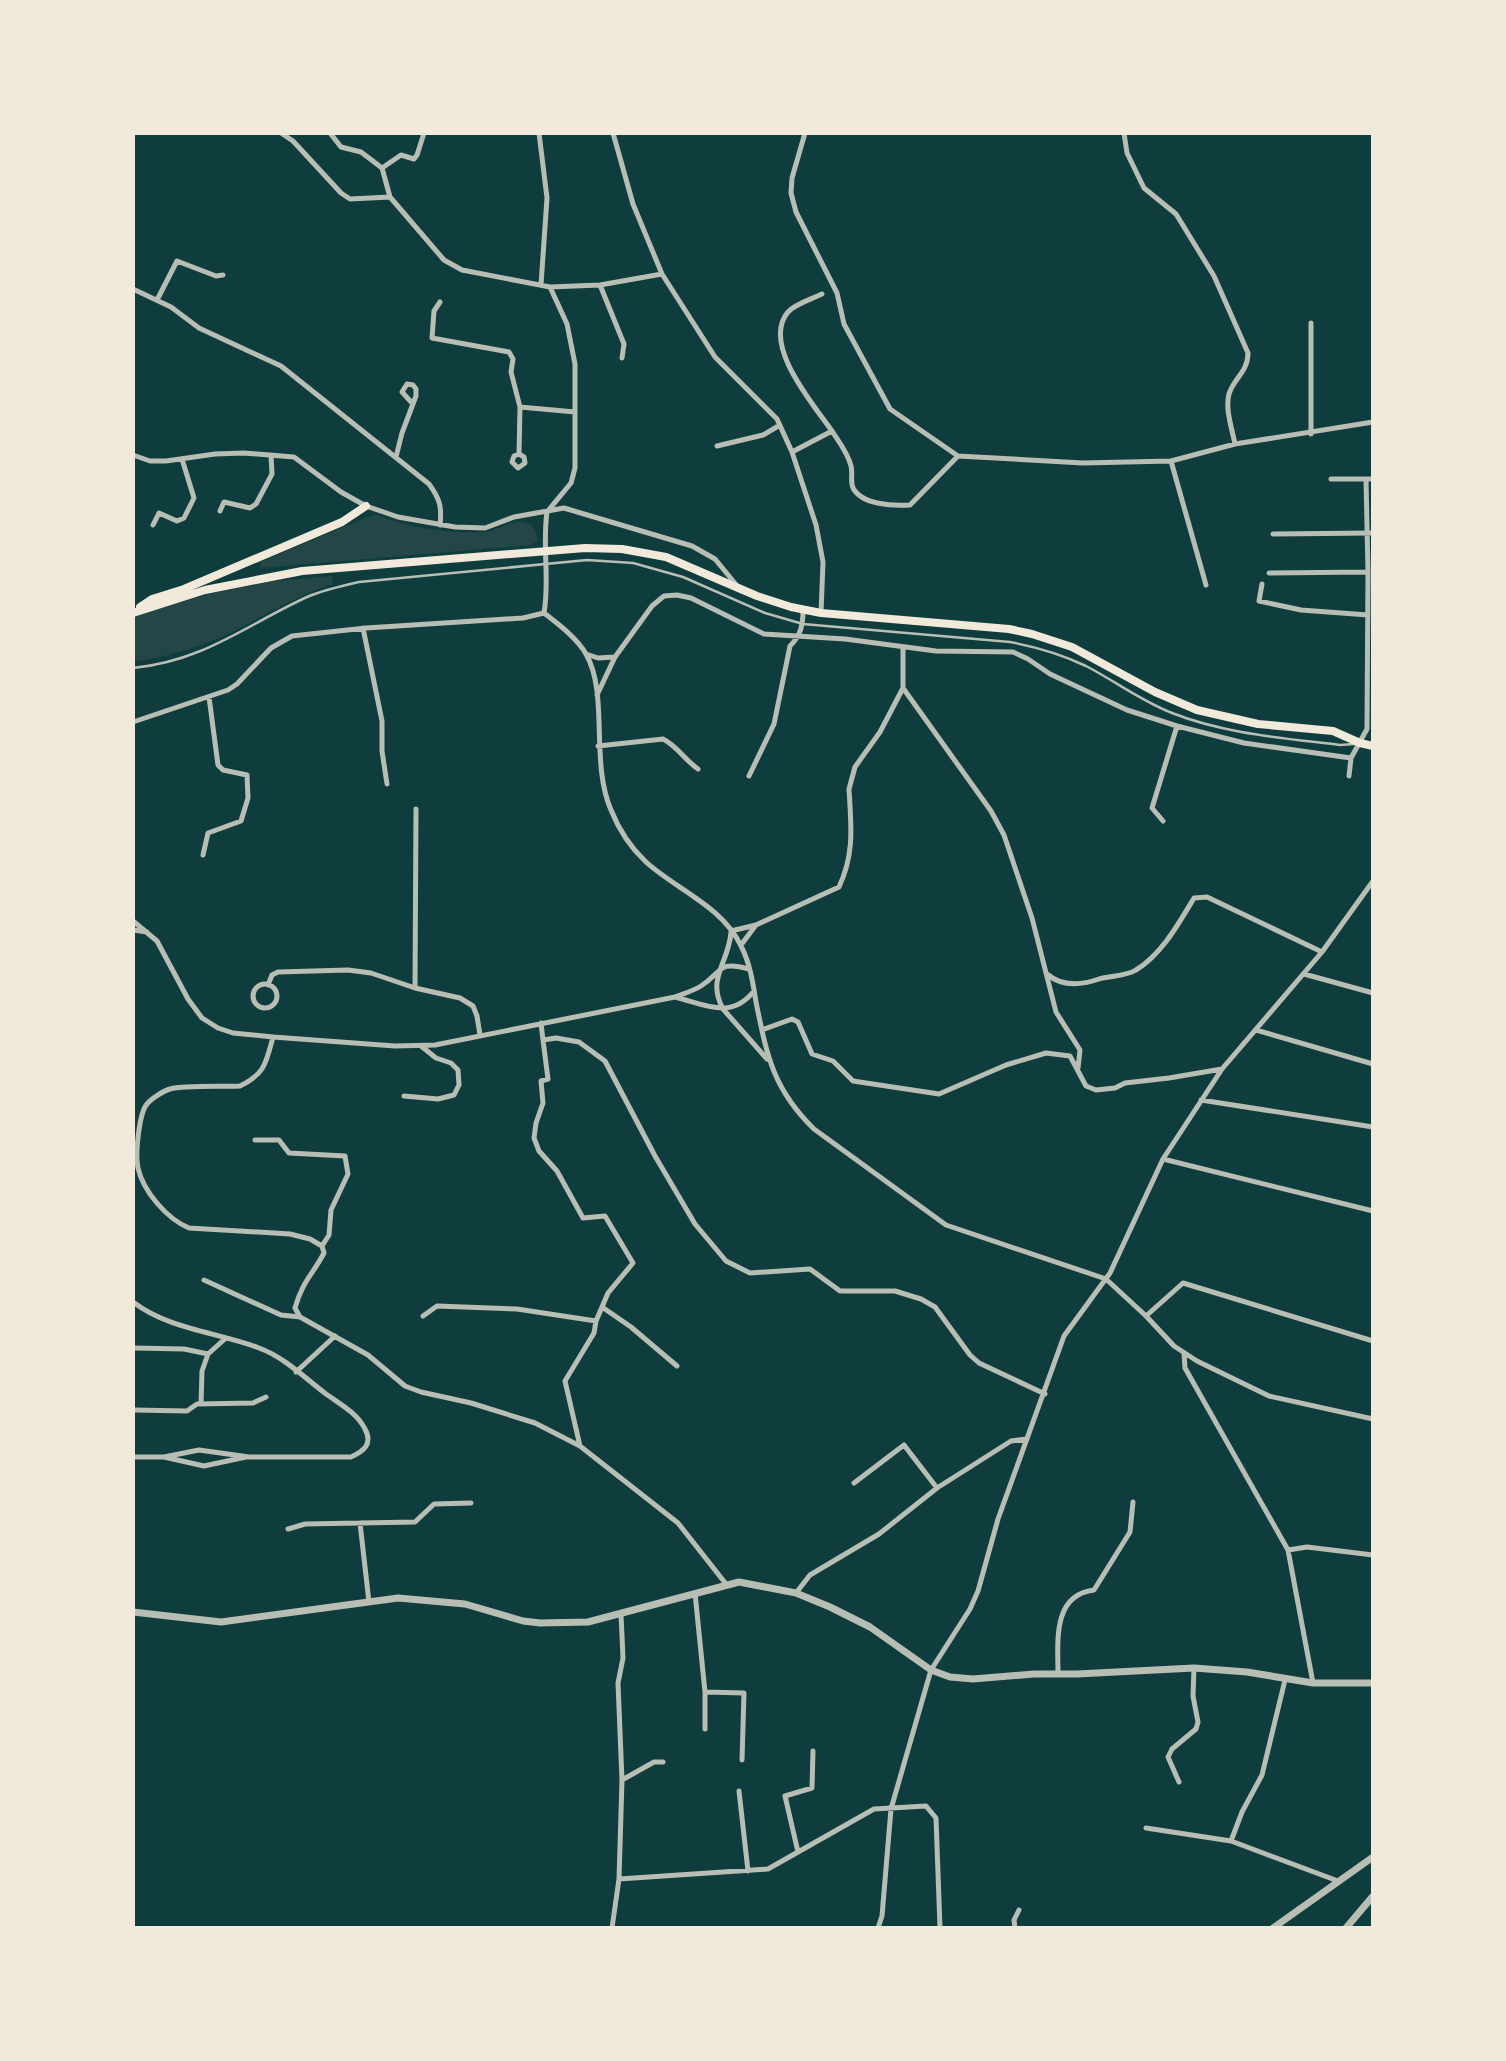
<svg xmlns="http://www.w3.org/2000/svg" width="1506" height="2061" viewBox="0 0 1506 2061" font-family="'Exo 2',sans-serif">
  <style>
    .green { fill: #244646 }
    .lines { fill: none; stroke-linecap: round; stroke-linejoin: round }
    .service { stroke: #b8beb3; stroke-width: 2.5 }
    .minor { stroke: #b8beb3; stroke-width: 5 }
    .tertiary { stroke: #b8beb3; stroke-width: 7 }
    .secondary { stroke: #f1e9da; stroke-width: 8 }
  </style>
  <rect width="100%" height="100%" fill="#0f3d3e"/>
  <!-- green -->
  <path class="green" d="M376,515C411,528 448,534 484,532C498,531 513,518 527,523C535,526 536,534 538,541L530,545L261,568L260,562L365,518Z
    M332,576L333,584C298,595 273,611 240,628C206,646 171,656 133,662V617L209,594L266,582Z"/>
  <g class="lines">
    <!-- service -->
    <path class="service" d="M133,668C204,661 246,625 307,597C323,590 341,586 359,582L587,560L633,563L683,577L765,613L803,624L1010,642C1037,647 1061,654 1086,666C1115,681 1141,701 1172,713C1225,734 1284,738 1340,745L1354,744"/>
    <!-- minor -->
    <path class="minor" d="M281,133L293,141L341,193L350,199L390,197
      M330,133L341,147L361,152L382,168L390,197L444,260L462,270L550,287L600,285L662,274
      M539,133L547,198L541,285
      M613,133L633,204L662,274L715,357L777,419L792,452L816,525L823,562L821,613
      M805,133L792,178L791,193L796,212L837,293L844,324L890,409L958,456L1083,463L1171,461L1235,444L1373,422
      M1124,133L1127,153L1144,188L1176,214L1214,276L1248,353C1248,372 1234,378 1229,394C1225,409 1232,429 1235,444
      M382,168L401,155L414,159L417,155L424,133
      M600,285L624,344L622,358
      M133,289L171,307L199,328L281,366L429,484C440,499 442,507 440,525
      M822,294C812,299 795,304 788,312C761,344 813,404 832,431
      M157,300L177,261L216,276L223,275
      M440,302L434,311L432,338L509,352L513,359L511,372L520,407L575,412
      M1311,434V323
      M717,446L763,435L780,425
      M792,452L832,431C839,442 848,453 851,466C853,473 850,481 853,488C862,505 893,506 910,505L958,456
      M519,454L524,457L525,463L518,468L512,462L514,456L519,454L520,407
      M133,455L150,461H166L215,454L244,453L294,457L341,492L366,506L398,517L455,527L485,528L514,517L564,508L692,546L715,559L738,587
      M396,457L402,433L416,396V389L413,385L407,384L402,392L413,404
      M1171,461L1206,585
      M1331,479H1373
      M220,511L224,502L250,508L256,504L272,474L271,455
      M547,512L571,483L575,468V364L567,324L550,287
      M153,525L159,513L177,521L184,518L194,498L182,459
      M1273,534L1373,533
      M1269,573L1368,572
      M1262,584L1259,601L1301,610L1368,615
      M544,613C558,624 577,638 586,654C609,694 590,762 611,810C619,830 630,847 646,862C677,890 722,906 741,946C750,963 753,983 756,1002C767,1056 773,1089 814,1129L946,1225L1106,1279L1146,1316L1174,1346L1197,1361L1269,1396L1373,1419
      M544,613C550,580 542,546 547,512
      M363,628L382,721V751L387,784
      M586,654L598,658L615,657
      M903,688L991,811L1004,835L1032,918L1056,1012L1080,1050L1078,1068
      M597,695L615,657L652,606L664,596L677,595L691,598L764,634L845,639L936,651L1013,652L1028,659L1050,674L1127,710L1177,726L1244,743L1351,758L1367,729L1368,572L1366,479
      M133,722L228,690L237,684L271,648L292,636L366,628L523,618L544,613
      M598,746L663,739C677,746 685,760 698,769
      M749,776L774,724L790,646C801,635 803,625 803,610
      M1349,776L1351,758
      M1163,821L1152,808L1177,726
      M203,855L208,833L241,821L248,798L247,775L223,770L218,765L209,697
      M133,921L157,941L188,999L202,1018L218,1028L233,1033L273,1037L395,1046L435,1045L675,997C683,994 693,991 701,986C723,972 717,960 749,969
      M133,930L147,932
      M731,931L756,925L839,887C855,853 851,825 849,789L855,767L880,732L903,688V648
      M731,932C729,963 706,978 723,1009L767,1059
      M741,945L756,925
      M1047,974C1062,987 1082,985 1099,979C1110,976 1127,976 1136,970C1162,954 1179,923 1194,898L1207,897L1322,952
      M1304,974L1373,993
      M253 996a12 12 0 1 1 24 0a12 12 0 1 1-24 0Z
      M268,985L272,975L278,972L348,970L371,973L415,988L460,998L473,1006L477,1016L480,1035
      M415,988L416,809
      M675,997C706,1005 731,1020 754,991
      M541,1023L543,1040L556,1038L579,1042L605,1061L655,1156L695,1224L726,1261L750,1273L810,1269L840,1291H895L921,1299L935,1307L970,1355L979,1363L1045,1394
      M762,1030L792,1019L798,1022L812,1054L833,1061L853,1081L939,1094L1006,1065L1046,1053L1070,1056L1086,1086L1096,1090L1115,1088L1125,1083L1169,1078L1222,1069
      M1256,1030L1373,1064
      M273,1037C266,1063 265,1074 240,1086C222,1087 185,1085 170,1089C163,1091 151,1099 147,1104C139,1113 135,1155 138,1168C143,1191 167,1219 189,1228L290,1234L310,1239L322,1246
      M543,1040L548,1079L541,1081L543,1103L536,1123L534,1138L539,1151L557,1171L583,1218L605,1216L633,1263L608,1293L596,1321L594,1333L565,1381L580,1446
      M404,1096L438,1099L454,1095L459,1085L458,1070L451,1063L436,1058L421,1046
      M1201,1100L1373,1127
      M255,1140H279L289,1153L345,1156L348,1174L331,1210L329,1235L322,1246L324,1253C313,1274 302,1282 295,1308L300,1317L368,1355L405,1386L421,1392L471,1403L535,1423L580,1446L678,1523L726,1584
      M1163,1159L1373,1211
      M204,1280L281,1315L300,1317
      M133,1302C170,1330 217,1332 259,1348C284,1357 305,1378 326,1394C340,1404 357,1413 365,1429C373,1444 364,1451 351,1457H249L199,1450L164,1457
      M602,1307L631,1327L677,1366
      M423,1316L437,1306L517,1309L596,1321
      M1146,1316L1183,1283L1373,1341
      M133,1348L184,1349L208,1354L226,1338
      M1184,1353L1185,1368L1288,1550L1313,1683
      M296,1372L335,1336
      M201,1404L202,1371L208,1354
      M133,1410L187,1411L197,1404L253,1403L266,1397
      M133,1457H164L204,1466L246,1457
      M854,1483L904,1445L937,1488
      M360,1523L369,1602
      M288,1529L305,1524L415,1522L434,1504L471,1503
      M1288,1550L1307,1547L1373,1555
      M695,1593L705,1692V1729
      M796,1593L810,1575L879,1534L937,1488L1011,1441L1027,1439
      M1058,1674C1058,1642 1052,1595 1094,1590L1130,1532L1133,1502
      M705,1692L744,1693L742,1760
      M622,1780L654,1762H663
      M1179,1782L1168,1757L1172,1749L1196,1729L1198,1722L1193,1696L1194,1668
      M739,1791L748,1871
      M1146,1828L1231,1841L1338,1881
      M1231,1841L1242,1812L1262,1775L1285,1680
      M798,1852L785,1796L812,1788L813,1751
      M619,1879L768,1869L874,1809L926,1806L936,1818L940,1928
      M612,1928L619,1879L622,1780L618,1683L623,1658L621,1614
      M878,1928L882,1916L891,1809L931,1670L970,1609L978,1591L998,1519L1064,1336L1110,1273L1163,1159L1222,1069L1322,952L1373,881
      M1015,1928L1014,1920L1019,1910"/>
    <!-- tertiary -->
    <path class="tertiary" d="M133,1612L221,1622L398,1598L465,1604L523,1621L540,1623L588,1622L739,1582L796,1593L830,1607L870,1627L931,1670L950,1677L973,1679L1034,1674H1077L1194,1668L1247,1672L1313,1683H1373
      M1273,1928L1373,1857
      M1346,1928L1373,1896"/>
    <!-- secondary -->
    <path class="secondary" d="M140,607L152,599L184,589L342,522L366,506
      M133,613L205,590L302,571L585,548L622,549L666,557L757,596L791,607L821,613L1009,629L1032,634L1072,647L1155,692L1197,710L1258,724L1333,731L1360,743L1373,746"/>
  </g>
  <!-- border -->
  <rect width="1506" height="2061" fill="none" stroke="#f1e9da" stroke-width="270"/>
</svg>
